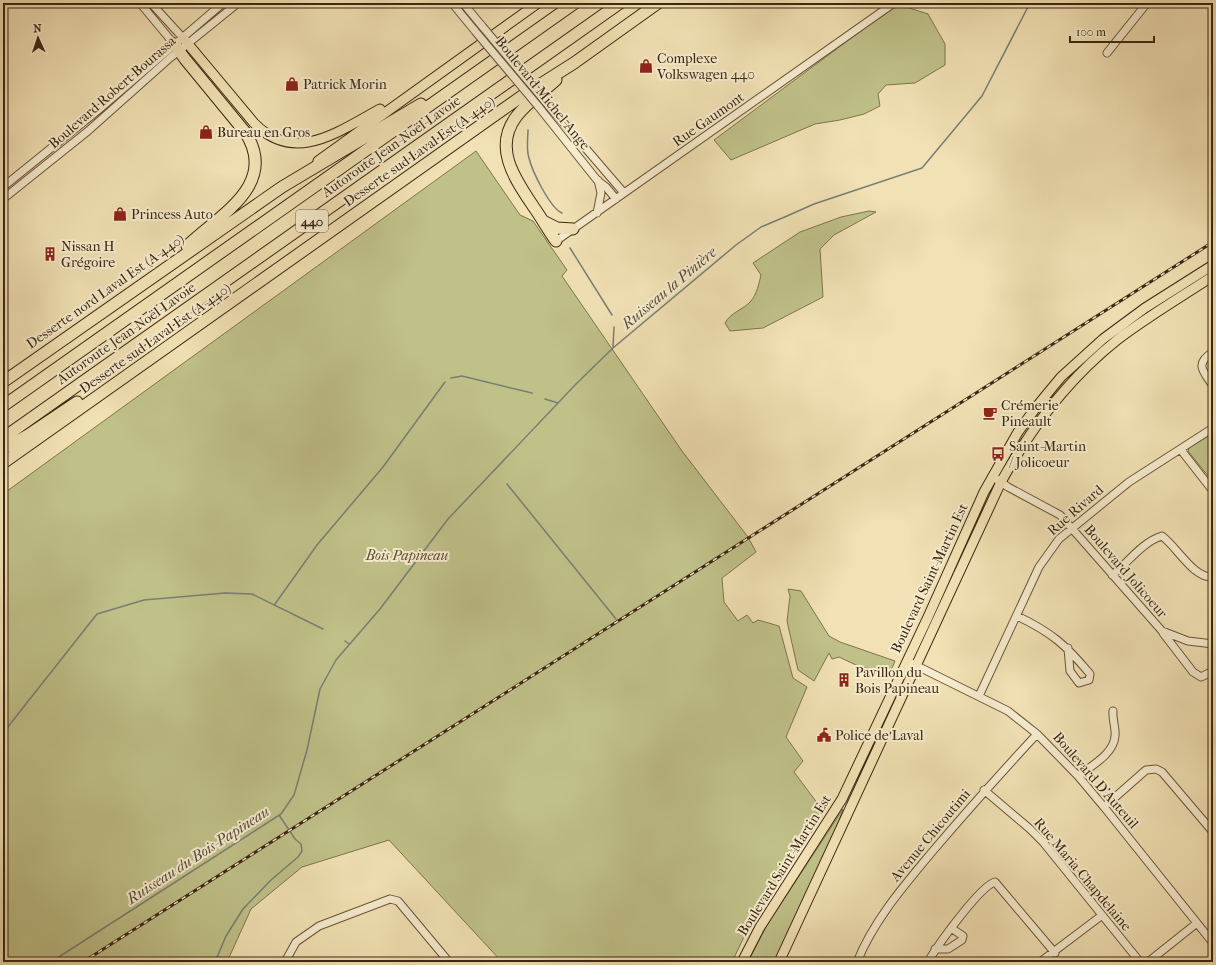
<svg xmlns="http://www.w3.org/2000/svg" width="1216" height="965" viewBox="0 0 1216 965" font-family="'IM FELL French Canon',serif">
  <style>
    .green { fill: #c0c189; stroke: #7e744c }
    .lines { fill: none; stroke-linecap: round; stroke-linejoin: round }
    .stream { stroke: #777f75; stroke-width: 1.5 }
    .minor-casing { stroke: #695539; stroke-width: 9 }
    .major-casing { stroke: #3c2610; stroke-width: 11 }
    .highway-casing { stroke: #3c2610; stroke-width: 13 }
    .minor { stroke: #f6ecce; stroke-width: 7 }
    .major { stroke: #f1e1b4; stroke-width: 9 }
    .highway { stroke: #f1e1b4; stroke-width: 11 }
    .rail-casing { stroke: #3c2610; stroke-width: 3 }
    .rail { stroke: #f6ecce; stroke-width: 1.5; stroke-dasharray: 4.5; stroke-linecap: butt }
    .minor-bridge-casing { stroke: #695539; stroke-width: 9; stroke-linecap: butt }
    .minor-bridge { stroke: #f6ecce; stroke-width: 7 }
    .labels { text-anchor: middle; stroke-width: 4; stroke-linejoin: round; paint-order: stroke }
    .shield { fill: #f6ecce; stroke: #746149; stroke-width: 1 }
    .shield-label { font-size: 13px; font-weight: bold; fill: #3c2610 }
    .poi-label { font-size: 14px; fill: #3c2610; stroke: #f6ecce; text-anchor: start }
    .street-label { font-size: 14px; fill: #3c2610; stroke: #f6ecce }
    .park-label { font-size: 14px; font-style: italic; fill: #5d4d2e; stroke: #f6ecce }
    .water-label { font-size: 15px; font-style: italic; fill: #554b3a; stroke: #f6ecce }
  </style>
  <rect width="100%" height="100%" fill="#f1e1b4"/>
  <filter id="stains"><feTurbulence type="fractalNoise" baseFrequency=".005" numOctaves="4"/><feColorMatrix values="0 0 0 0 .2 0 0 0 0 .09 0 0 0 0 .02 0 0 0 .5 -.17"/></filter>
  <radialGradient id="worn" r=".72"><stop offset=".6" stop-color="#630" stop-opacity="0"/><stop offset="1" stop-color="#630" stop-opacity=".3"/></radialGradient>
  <!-- green -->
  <path class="green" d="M897,4L928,14L945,44V65L915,83L886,85L878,94L880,106L864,114L840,120L815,124L731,160L714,140Z
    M476,151L520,215L533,221L567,270L562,276L682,451L748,537L756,552L722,578L724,602L738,621L747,615L753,623L758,620L779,626L793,678L807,687L786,737L803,761L794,772L824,812L815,827L753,918L732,962H502L389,840L302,867L251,909L227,962H3V494Z
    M869,211L876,212L834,235L820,249L823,297L763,328L730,331L725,323C731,312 743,310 751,301C757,294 759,283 761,275L753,263L800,232L841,217Z
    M1213,433V482L1188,451L1189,448Z
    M788,589L801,591L829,636L840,642L895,661L889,675L856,665L839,657L832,659L829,653L814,681L798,670L787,621L790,596Z
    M843,809C827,861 798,913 774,962H748L767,925Z"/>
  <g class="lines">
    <!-- stream -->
    <path class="stream" d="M528,130C528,139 526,149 529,158C532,171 550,208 562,213
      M570,248L612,315
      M613,347L614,327
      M451,378L462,376L532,393
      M545,399L558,403
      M507,484L616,619
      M275,604L317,545L383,467L445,382
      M345,641L349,644
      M3,733L97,614L144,600L225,593L252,594L323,629
      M51,962L281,814L294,795L307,750L320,689L336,660L380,609L448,519L576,384L613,348L736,245L761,227L787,216L814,204L922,168L982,96L1030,3
      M215,962L226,936L243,909L271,880L298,857L302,851L301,844L295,839L279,815"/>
    <defs>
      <path id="minor" d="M140,3L174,44
        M151,3L183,38
        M452,3L475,31
        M463,3L482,26
        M1107,53L1147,3
        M545,101L624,193
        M538,106L597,180L606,187L616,199
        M3,187L97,111L223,3
        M3,199L88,131L170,58L238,3
        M597,213L601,193L598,180
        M556,241L894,3
        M1213,352C1194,364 1203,371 1213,386
        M1181,450L1213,491
        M992,476L1008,487L1060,515L1162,631L1188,641L1213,644
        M1112,575C1128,563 1142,542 1162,536C1178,548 1193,578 1213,577
        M1017,616C1051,632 1066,645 1090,674L1089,680L1079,683L1070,671L1068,648
        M1163,633L1193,672L1201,677L1213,671
        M907,661L1008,711L1037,734L1078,776L1104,807L1213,943
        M979,696L1039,567L1059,539L1129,482L1213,428
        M1078,776C1091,766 1114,754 1115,736C1116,728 1112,719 1113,711
        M984,790L1030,829L1043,842L1140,962
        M1104,807L1146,770L1156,769L1162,772L1213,832
        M935,949H948L962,940L963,936L951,928
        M285,962L296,942L319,926L390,899L398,901L449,962
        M857,962C874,920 903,887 932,852C966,812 1001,773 1037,734
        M928,962C937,946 980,886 995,882L1055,953
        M1040,962L1101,916
        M1148,962L1197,923"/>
      <path id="major" d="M183,38L254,123C295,165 339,131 380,109
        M318,161L538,3
        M742,962L760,927L842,799L928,617L984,492L1018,432L1037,406L1061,377L1103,339L1145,308L1213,265
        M779,962L1001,482C1031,428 1068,379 1117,340C1147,317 1181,297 1213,276"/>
      <path id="highway" d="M174,44L185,59L245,132C279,184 221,214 187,246
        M556,80C543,92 526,103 516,117C493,148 515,179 533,206C541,217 548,230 556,241
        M543,221L557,228L573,229
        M3,382L282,187L421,104
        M3,406L575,3
        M3,438L620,3
        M3,449L28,435L77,402
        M3,463L522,96L574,63L658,3"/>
    </defs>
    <!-- minor casing -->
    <use href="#minor" class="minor-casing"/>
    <!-- major casing -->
    <use href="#major" class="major-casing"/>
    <!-- highway casing -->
    <use href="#highway" class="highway-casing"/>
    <!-- minor -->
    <use href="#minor" class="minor"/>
    <!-- major -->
    <use href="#major" class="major"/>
    <!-- highway -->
    <use href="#highway" class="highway"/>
    <defs>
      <path id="rail" d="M83,962L1213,242"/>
    </defs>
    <!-- rail casing -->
    <use href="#rail" class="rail-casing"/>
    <!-- rail -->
    <use href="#rail" class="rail"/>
    <defs>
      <path id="minor-bridge" d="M482,26L545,101
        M475,31L538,106"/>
    </defs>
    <!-- minor-bridge casing -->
    <use href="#minor-bridge" class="minor-bridge-casing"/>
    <!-- minor-bridge -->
    <use href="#minor-bridge" class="minor-bridge"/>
  </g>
  <!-- icons -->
  <defs>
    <symbol id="shop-bare" viewBox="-9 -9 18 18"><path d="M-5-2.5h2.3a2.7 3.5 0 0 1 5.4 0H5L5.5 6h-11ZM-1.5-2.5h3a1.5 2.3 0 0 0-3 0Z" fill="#8f2418" stroke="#f6ecce" stroke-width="2.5" paint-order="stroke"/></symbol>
    <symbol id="building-bare" viewBox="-9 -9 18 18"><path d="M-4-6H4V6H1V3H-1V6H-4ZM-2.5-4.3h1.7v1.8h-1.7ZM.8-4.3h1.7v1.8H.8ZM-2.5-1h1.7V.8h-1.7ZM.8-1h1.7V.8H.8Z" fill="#8f2418" stroke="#f6ecce" stroke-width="2.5" paint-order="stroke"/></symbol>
    <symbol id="cafe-bare" viewBox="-9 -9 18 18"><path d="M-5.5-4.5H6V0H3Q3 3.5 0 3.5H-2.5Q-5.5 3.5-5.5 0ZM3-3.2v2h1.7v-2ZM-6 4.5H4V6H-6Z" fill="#8f2418" stroke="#f6ecce" stroke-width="2.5" paint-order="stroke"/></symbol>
    <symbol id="bus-bare" viewBox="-9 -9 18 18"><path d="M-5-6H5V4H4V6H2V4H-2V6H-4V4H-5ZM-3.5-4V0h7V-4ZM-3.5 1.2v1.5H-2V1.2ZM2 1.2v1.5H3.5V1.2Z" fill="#8f2418" stroke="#f6ecce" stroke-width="2.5" paint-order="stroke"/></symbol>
    <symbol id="civic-bare" viewBox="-9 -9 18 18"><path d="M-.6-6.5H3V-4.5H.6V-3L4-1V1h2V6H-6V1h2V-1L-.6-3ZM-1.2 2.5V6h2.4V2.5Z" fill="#8f2418" stroke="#f6ecce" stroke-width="2.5" paint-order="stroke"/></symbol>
  </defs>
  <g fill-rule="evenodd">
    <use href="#shop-bare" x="636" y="56" width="20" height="20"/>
    <use href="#shop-bare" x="282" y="74" width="20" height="20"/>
    <use href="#shop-bare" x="196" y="122" width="20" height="20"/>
    <use href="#shop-bare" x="110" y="204" width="20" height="20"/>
    <use href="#building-bare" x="40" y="244" width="20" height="20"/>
    <use href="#cafe-bare" x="980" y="403" width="20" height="20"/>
    <use href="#bus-bare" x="988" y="444" width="20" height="20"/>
    <use href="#building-bare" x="834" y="670" width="20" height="20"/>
    <use href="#civic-bare" x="814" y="725" width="20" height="20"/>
  </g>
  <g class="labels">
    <!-- shield labels -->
    <rect class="shield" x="296" y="210" width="32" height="22" rx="3"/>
    <g class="shield-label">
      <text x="312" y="226">440</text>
    </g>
    <!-- poi labels -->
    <g class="poi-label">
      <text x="657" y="63">Complexe<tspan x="657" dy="16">Volkswagen 440</tspan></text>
      <text x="303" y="89">Patrick Morin</text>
      <text x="217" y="137">Bureau en Gros</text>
      <text x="131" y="219">Princess Auto</text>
      <text x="61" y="251">Nissan H<tspan x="61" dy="16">Grégoire</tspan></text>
      <text x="1001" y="410">Crémerie<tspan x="1001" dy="16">Pineault</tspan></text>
      <text x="1009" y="451">Saint-Martin<tspan x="1009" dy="16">/ Jolicoeur</tspan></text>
      <text x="855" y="677">Pavillon du<tspan x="855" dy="16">Bois Papineau</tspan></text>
      <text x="835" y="740">Police de Laval</text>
    </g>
    <!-- street labels -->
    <g class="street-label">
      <text transform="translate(112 92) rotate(-41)" y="5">Boulevard Robert Bourassa</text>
      <text transform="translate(543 93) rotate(51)" y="5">Boulevard Michel-Ange</text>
      <text transform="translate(708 119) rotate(-35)" y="5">Rue Gaumont</text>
      <text transform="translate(391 146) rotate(-35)" y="5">Autoroute Jean-Noël-Lavoie</text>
      <text transform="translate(419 151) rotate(-35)" y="5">Desserte sud Laval Est (A-440)</text>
      <text transform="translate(105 291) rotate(-35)" y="5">Desserte nord Laval Est (A-440)</text>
      <text transform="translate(126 333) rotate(-35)" y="5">Autoroute Jean-Noël-Lavoie</text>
      <text transform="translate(155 338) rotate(-35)" y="5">Desserte sud Laval Est (A-440)</text>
      <text transform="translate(1075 510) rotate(-41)" y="5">Rue Rivard</text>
      <text transform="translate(1126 571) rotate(49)" y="5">Boulevard Jolicoeur</text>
      <text transform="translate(929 578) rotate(-65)" y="5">Boulevard Saint-Martin Est</text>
      <text transform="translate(1096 780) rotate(49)" y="5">Boulevard D'Auteuil</text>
      <text transform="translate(930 835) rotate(-50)" y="5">Avenue Chicoutimi</text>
      <text transform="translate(784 865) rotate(-58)" y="5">Boulevard Saint-Martin Est</text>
      <text transform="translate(1083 874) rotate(50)" y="5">Rue Maria-Chapdelaine</text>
    </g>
    <!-- park labels -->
    <g class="park-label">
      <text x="407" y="560">Bois Papineau</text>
    </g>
    <!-- water labels -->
    <g class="water-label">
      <text transform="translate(669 288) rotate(-40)" y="5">Ruisseau la Pinière</text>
      <text transform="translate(198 855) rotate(-33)" y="5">Ruisseau du Bois-Papineau</text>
    </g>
  </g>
  <!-- margin -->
  <rect width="1216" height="965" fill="none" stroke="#f1e1b4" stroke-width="16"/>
  <rect x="4" y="4" width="1208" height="957" fill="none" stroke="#3c2610" stroke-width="2"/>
  <rect x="8" y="8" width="1200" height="949" fill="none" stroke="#3c2610"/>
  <!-- north arrow -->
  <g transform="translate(38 38) rotate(357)" stroke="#f6ecce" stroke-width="3" paint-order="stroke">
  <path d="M0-3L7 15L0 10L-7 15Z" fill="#3c2610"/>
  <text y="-6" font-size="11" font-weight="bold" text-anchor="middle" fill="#3c2610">N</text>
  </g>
  <!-- scale -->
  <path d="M1070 36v6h84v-6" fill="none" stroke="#3c2610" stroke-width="2"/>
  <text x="1076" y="36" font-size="12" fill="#3c2610" stroke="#f6ecce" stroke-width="3" paint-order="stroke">100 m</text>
  <rect width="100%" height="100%" filter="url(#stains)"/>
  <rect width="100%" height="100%" fill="url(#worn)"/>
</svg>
